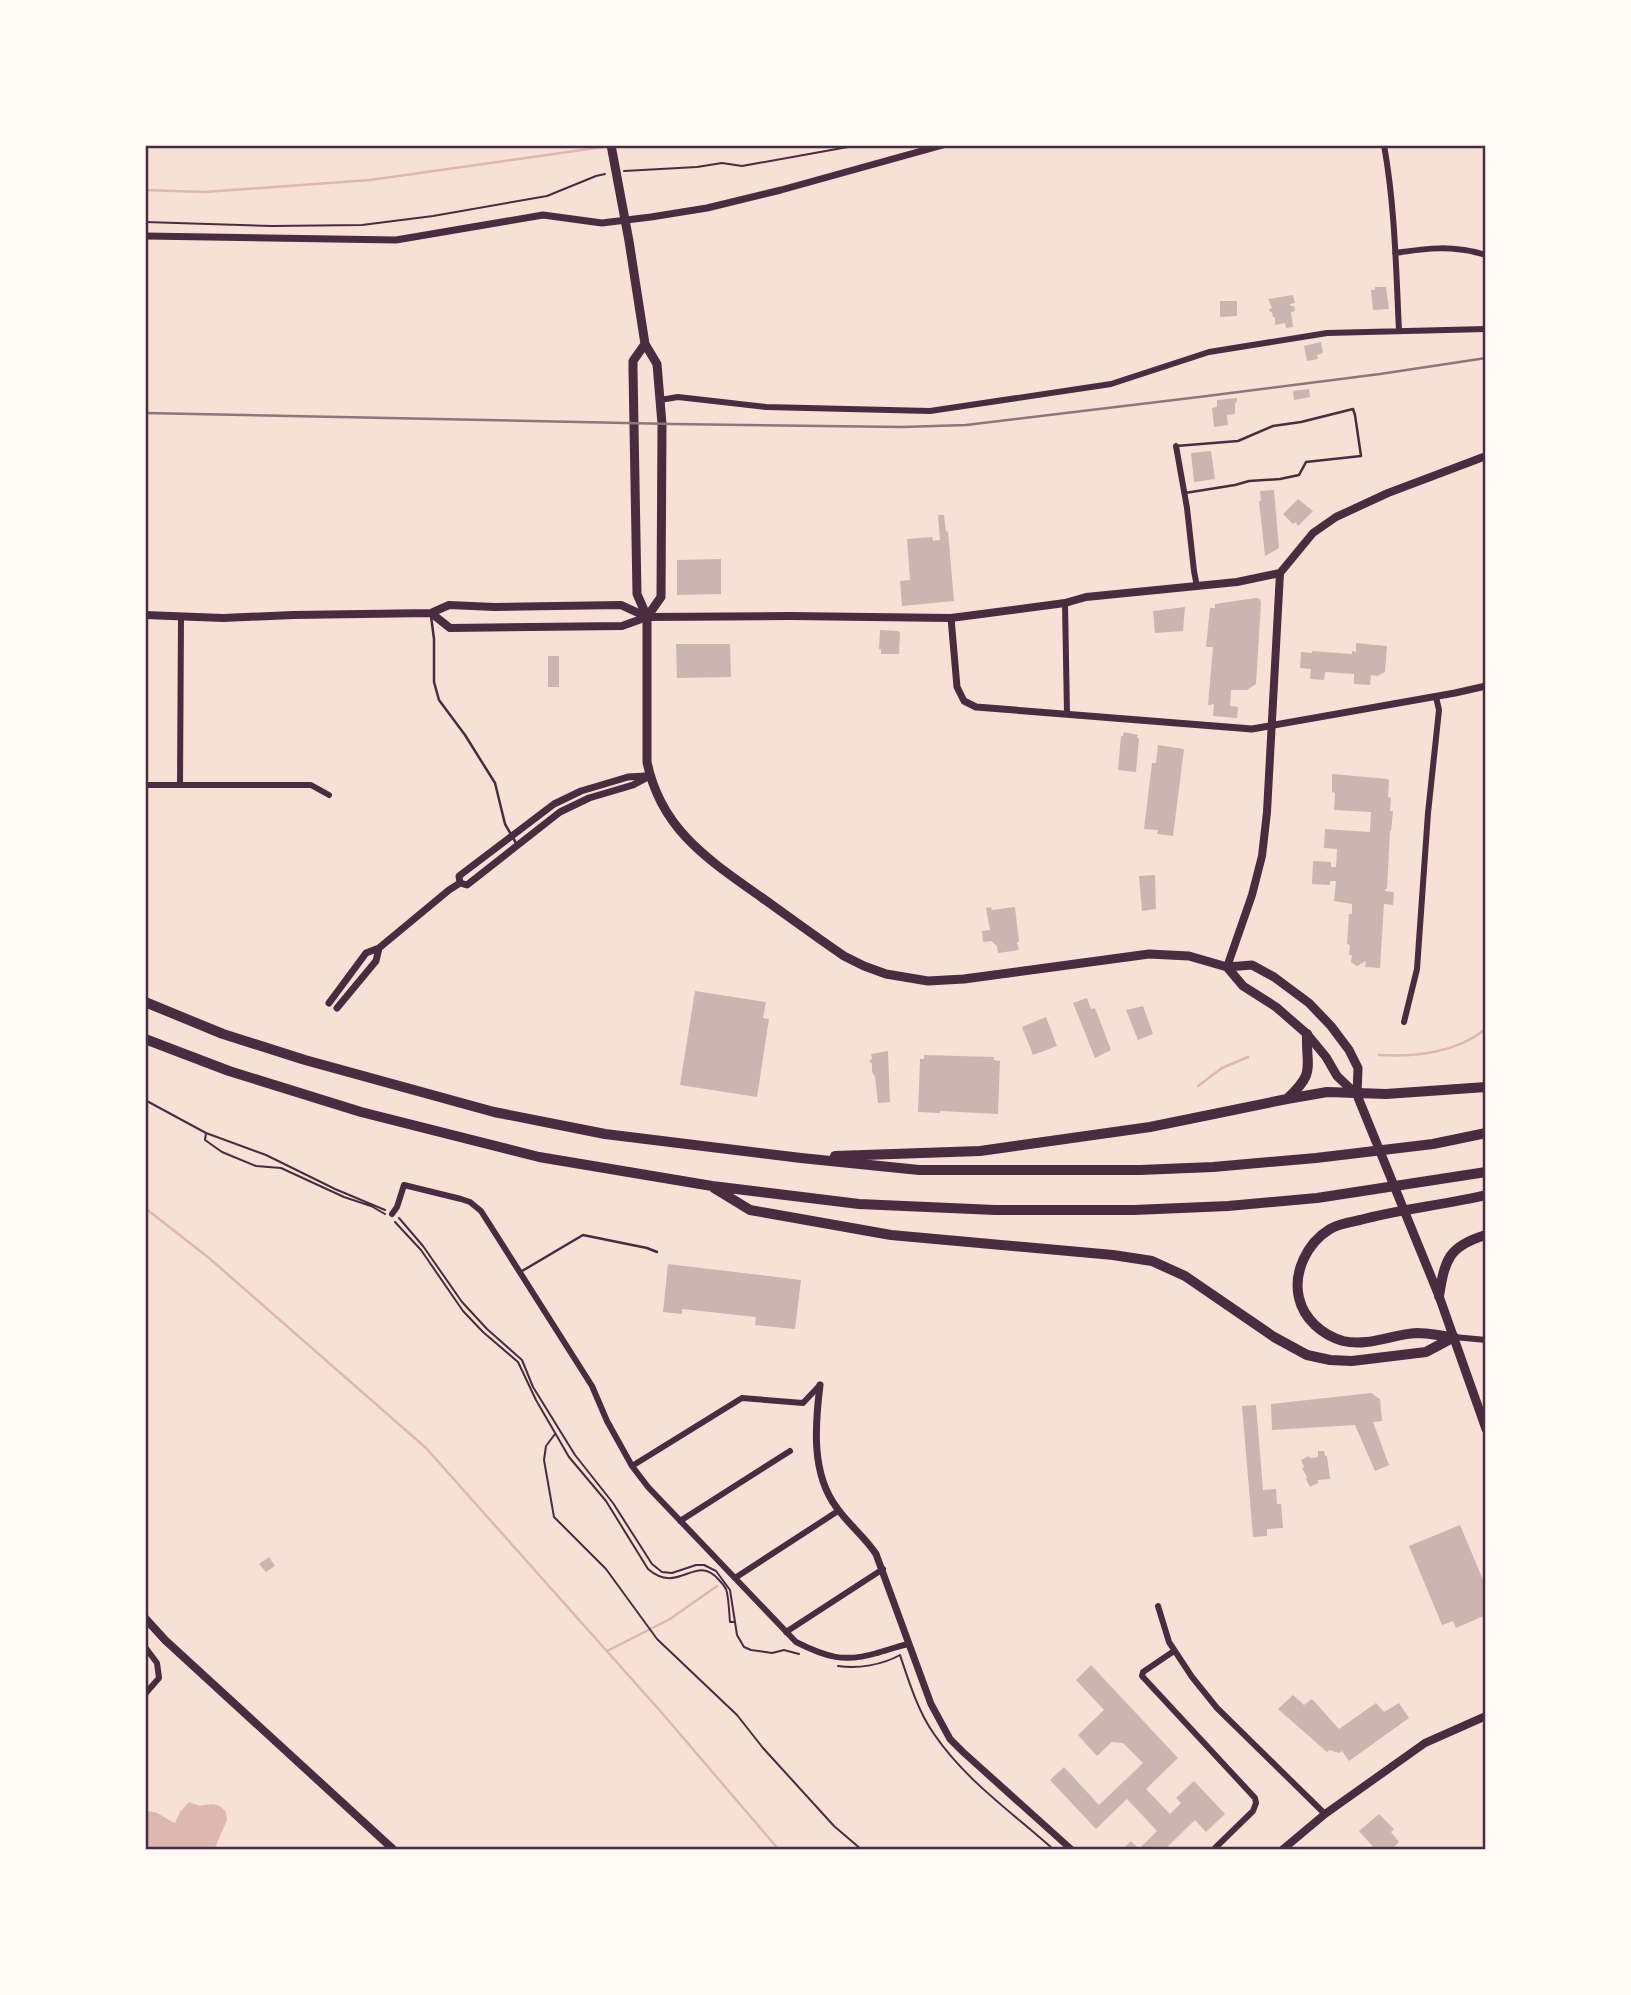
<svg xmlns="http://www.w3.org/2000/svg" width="1631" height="1995" viewBox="0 0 1631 1995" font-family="'Archivo Narrow',sans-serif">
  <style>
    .water { fill: #dcb8b0 }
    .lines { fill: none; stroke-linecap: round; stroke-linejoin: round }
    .stream { stroke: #dcb8b0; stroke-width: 2.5 }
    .building { fill: #ccb4b1 }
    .path { stroke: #4a2c40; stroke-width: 2 }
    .service { stroke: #4a2c40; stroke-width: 2.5 }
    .minor { stroke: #4a2c40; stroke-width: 6 }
    .tertiary { stroke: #4a2c40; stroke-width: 7 }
    .secondary { stroke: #4a2c40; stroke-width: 8 }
    .primary { stroke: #4a2c40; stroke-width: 9 }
    .motorway { stroke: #4a2c40; stroke-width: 10 }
    .rail { stroke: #8f747c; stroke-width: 2.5 }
    .neatline { fill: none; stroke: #4a2c40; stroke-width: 2.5 }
  </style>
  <rect width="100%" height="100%" fill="#f7e1d7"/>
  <!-- water -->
  <path class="water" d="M189,1802L200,1806C211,1804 217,1802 226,1812L227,1820L214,1850H145V1812C158,1809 164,1819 175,1823L180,1812Z"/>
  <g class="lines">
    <!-- stream -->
    <path class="stream" d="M145,190L204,192L370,180L610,146
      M1379,1055C1417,1057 1455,1053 1486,1029
      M1198,1086L1222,1068L1248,1057
      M145,1208L209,1258L426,1448L662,1713L779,1850
      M607,1651L670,1619L717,1586"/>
  </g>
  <!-- building -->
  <path class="building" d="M1375,287H1386L1389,309L1373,310L1371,290H1375Z
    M1293,295L1295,303L1290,304V306H1294L1295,311L1291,312L1293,327L1286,328L1285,323L1275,325V317H1273L1272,312H1270L1269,309L1272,308L1268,299Z
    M1220,301H1237V316L1220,317Z
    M1321,342L1323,353L1317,355L1318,359L1307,361L1304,346Z
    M1309,389L1310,397L1294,400L1293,391Z
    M1237,398V401L1235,404V414L1227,415L1228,425L1214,427L1212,408L1217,407V400Z
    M1211,451L1215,479L1194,482L1191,453Z
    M1274,490L1279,548L1265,556L1259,501H1261L1260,491Z
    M1298,499L1313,511L1298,526L1295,522L1293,524L1283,514Z
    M938,515H944L946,532L948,531L954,601L902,606L900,581L910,580L907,539L932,537L933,541L940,540Z
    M721,559V594L677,595V560Z
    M1256,598L1260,599L1261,603L1256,684L1247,690H1231L1230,706L1238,707L1237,718L1213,716L1214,704L1208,705L1213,647H1206L1210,608H1215V604Z
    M1185,607L1183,631L1155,633L1153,611Z
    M880,630L898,631L900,633L899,654H881V649H879Z
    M1356,643L1387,646L1385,672L1377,676L1371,675L1370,685L1354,684V674L1325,672L1324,680L1310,679L1311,669L1300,668L1301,652L1312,653V651L1352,654V651L1356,652Z
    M676,644H730L731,677L677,678Z
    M548,656H559V687H548Z
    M1124,732L1138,735L1137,738H1139L1136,772L1118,770L1121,736H1123Z
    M1158,745L1184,749L1173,836L1157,834L1158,830L1144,829L1152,763H1156Z
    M1332,774L1388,779L1389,781L1388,797L1391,798L1390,811H1393L1391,831H1390L1387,889H1385V891L1394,892L1393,905L1384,904L1380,968L1365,967L1366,961L1357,966L1351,962L1352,955H1349L1350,945L1347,944L1349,914H1352V904L1334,901L1336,881H1330V885L1312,884L1313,861L1331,862V867H1336L1337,849L1324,848L1325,829L1370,832L1371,812L1334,810L1335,793L1332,792Z
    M1155,875L1156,909L1142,911L1139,876Z
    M991,907L992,910L1015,907L1019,942H1017L1019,950L998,953L997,946L991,941L983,942L982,931L990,930L986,908Z
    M695,991L766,1002L763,1018L769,1019L757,1097L680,1085Z
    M1087,998L1091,1009L1095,1008L1111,1050L1095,1058L1073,1003Z
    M1143,1006L1153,1034L1138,1040L1126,1010Z
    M1046,1017L1057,1046L1033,1055L1022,1027Z
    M888,1051L890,1102L878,1103L875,1077L872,1072V1063H870V1060L872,1059L871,1054Z
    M924,1055L994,1057V1060L1000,1061L998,1114L940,1111V1113L918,1112L920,1059H924Z
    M668,1264L801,1280L795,1329L755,1325L756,1317L682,1309V1314L663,1312Z
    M1371,1393L1380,1399L1382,1421L1373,1422L1389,1465L1375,1471L1355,1425L1272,1430L1271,1404Z
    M1256,1405L1263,1490L1276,1489L1277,1504H1281L1283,1528L1267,1529V1536L1253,1537L1242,1406Z
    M1318,1451H1324L1325,1456H1327L1330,1479L1318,1480V1483L1310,1487L1306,1479L1307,1477L1302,1468L1304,1467L1301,1460L1309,1456L1310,1458L1318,1457Z
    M1460,1525L1486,1587V1615L1456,1628L1453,1621L1442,1625L1409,1546Z
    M269,1557L275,1566L266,1572L259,1564Z
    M1091,1665L1178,1758L1146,1789L1170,1814L1181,1803L1176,1798L1194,1781L1225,1814L1206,1832L1195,1820L1164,1850H1122L1131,1841L1139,1849L1157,1831L1127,1799L1096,1829L1050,1780L1064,1767L1099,1805L1143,1763L1123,1743L1112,1742L1097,1756L1078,1735L1104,1710L1076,1680Z
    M1293,1695L1304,1705L1312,1699L1339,1729L1376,1703L1384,1712L1399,1703L1409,1718L1349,1761L1342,1751L1339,1753L1329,1750L1327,1752L1278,1709Z
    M1379,1814L1394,1829L1391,1832L1399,1842L1391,1850H1376L1359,1831Z"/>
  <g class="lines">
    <!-- path -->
    <path class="path" d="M624,171L697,167L722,163L742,166L859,145
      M145,222L272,226L362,225L433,216L547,196L596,176L605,174
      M145,1100L206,1133L266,1155L335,1189L385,1210
      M206,1133L205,1140L222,1152L256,1166L281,1168L344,1197L371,1206L385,1214
      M399,1218L423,1246L462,1302L487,1329L522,1360L533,1387L575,1455L613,1503L652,1564L662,1572L672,1573L696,1565H704L716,1571L730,1590L737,1635L744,1647L751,1650L772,1653L784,1650L799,1654
      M395,1222L421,1250L463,1311L483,1332L518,1362L536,1400L569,1457L606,1501L648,1569C679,1596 695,1552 719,1580C720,1581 725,1587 726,1589C729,1598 729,1612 730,1622H734
      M555,1434L546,1446L544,1460L554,1517L606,1569L657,1639L737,1715L763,1748L834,1826L862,1850
      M838,1666C858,1669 882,1665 900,1655C909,1682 918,1711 934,1734C966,1781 1013,1813 1054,1850"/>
    <!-- service -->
    <path class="service" d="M1176,446L1238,441L1273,426L1301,422L1353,409L1355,415L1361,456L1306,462L1299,475L1280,479L1249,481L1235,485L1185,493
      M431,616L434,639V682L439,700L465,735L495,783L505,824L516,843
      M522,1271L583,1235L647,1248L657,1252"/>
    <!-- minor -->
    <path class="minor" d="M1384,145C1395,206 1396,269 1399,331
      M1395,253C1428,248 1453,245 1486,255
      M660,400L678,397L766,407L930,411L1111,384L1209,352L1327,333L1486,329
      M1176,446L1187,508L1194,571L1197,587
      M1065,603L1067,714
      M145,785H311L329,795
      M180,785L181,617
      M1404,1022L1417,969L1428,813L1439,710L1436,697
      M392,1214L397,1207L404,1185L461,1199L470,1202L481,1211L592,1386L607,1421L632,1466L648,1487L796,1642C826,1657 844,1663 877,1653C888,1650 898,1646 909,1644
      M1454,1337L1486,1340
      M632,1466L742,1398L803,1403L820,1385
      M680,1521L790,1451
      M735,1578L838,1511
      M1158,1606L1169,1642L1192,1677L1217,1708L1325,1814
      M786,1632L883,1569
      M145,1647L157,1663L159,1678L145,1694
      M1174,1651L1143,1672L1142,1676L1255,1798L1256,1803L1253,1811L1213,1850"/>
    <!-- tertiary -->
    <path class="tertiary" d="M145,236L396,240L543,215L602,223L651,217L707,208L781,190L943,145
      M951,618L957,687L964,701L976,707L1252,729L1455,693L1486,686
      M460,883L459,876L554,804L581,791L628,777L646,776
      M329,1003L366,953L379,948L449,890L460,883L467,885L560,812L589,798L633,785L650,776
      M337,1008L376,961L379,948
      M820,1385C815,1426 811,1474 837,1508C849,1525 865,1537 876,1554L931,1704L950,1739L963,1752L1072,1850"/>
    <!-- secondary -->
    <path class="secondary" d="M431,613L450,628L622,626L647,617L790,616L951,618L1065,603L1086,597L1237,582L1280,573L1313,533L1336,517L1388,493L1486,456
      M145,615L223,618L293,615L431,613L449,605L494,607L621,605L647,617
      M1227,967L1252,895L1262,856L1267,812L1280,573
      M145,1618L165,1640L394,1850
      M1282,1850L1325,1814L1425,1743L1486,1716"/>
    <!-- primary -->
    <path class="primary" d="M611,145L629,241L645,344L657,364L662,424L661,597L647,617
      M645,344L633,361V370L637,594L647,617V762C661,830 709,860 761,897C789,917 816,937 844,956L864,966L886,974L928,981L964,979L1149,954L1189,956L1227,967L1252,965L1274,977L1309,1003L1331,1026L1349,1050L1358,1068L1357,1095L1439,1296L1486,1429
      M1227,967L1243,986L1276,1007L1307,1034L1326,1057L1337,1076L1356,1094"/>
    <!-- motorway -->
    <path class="motorway" d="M145,1002L223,1034L305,1060L494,1112L605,1134L801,1158L919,1170H1140L1213,1167L1316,1158L1433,1144L1486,1133
      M145,1039L229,1071L361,1112L539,1157L712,1186L859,1204L995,1210H1134L1228,1206L1317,1198L1486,1172
      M1287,1099C1316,1072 1306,1069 1307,1034
      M835,1156L980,1151L1150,1127L1287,1099L1327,1092L1386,1094L1486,1087
      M714,1188L750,1210L891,1235L1113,1255L1152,1261L1185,1276L1274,1337L1307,1355L1330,1360L1352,1361L1426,1352L1454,1337
      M1439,1296C1445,1260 1448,1246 1486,1235
      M1454,1337C1442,1336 1429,1333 1417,1333C1392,1334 1369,1347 1343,1341C1322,1335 1304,1319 1299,1298C1293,1272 1307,1243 1330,1229C1338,1224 1350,1222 1360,1220C1401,1209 1444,1205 1486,1195"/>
    <!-- rail -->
    <path class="rail" d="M145,413L673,424L902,427L966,425L1199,397L1380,374L1486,358"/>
  </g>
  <!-- border -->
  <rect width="1631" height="1995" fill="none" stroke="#fffaf5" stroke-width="294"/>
  <rect x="147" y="147" width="1337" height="1701" class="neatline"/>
</svg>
